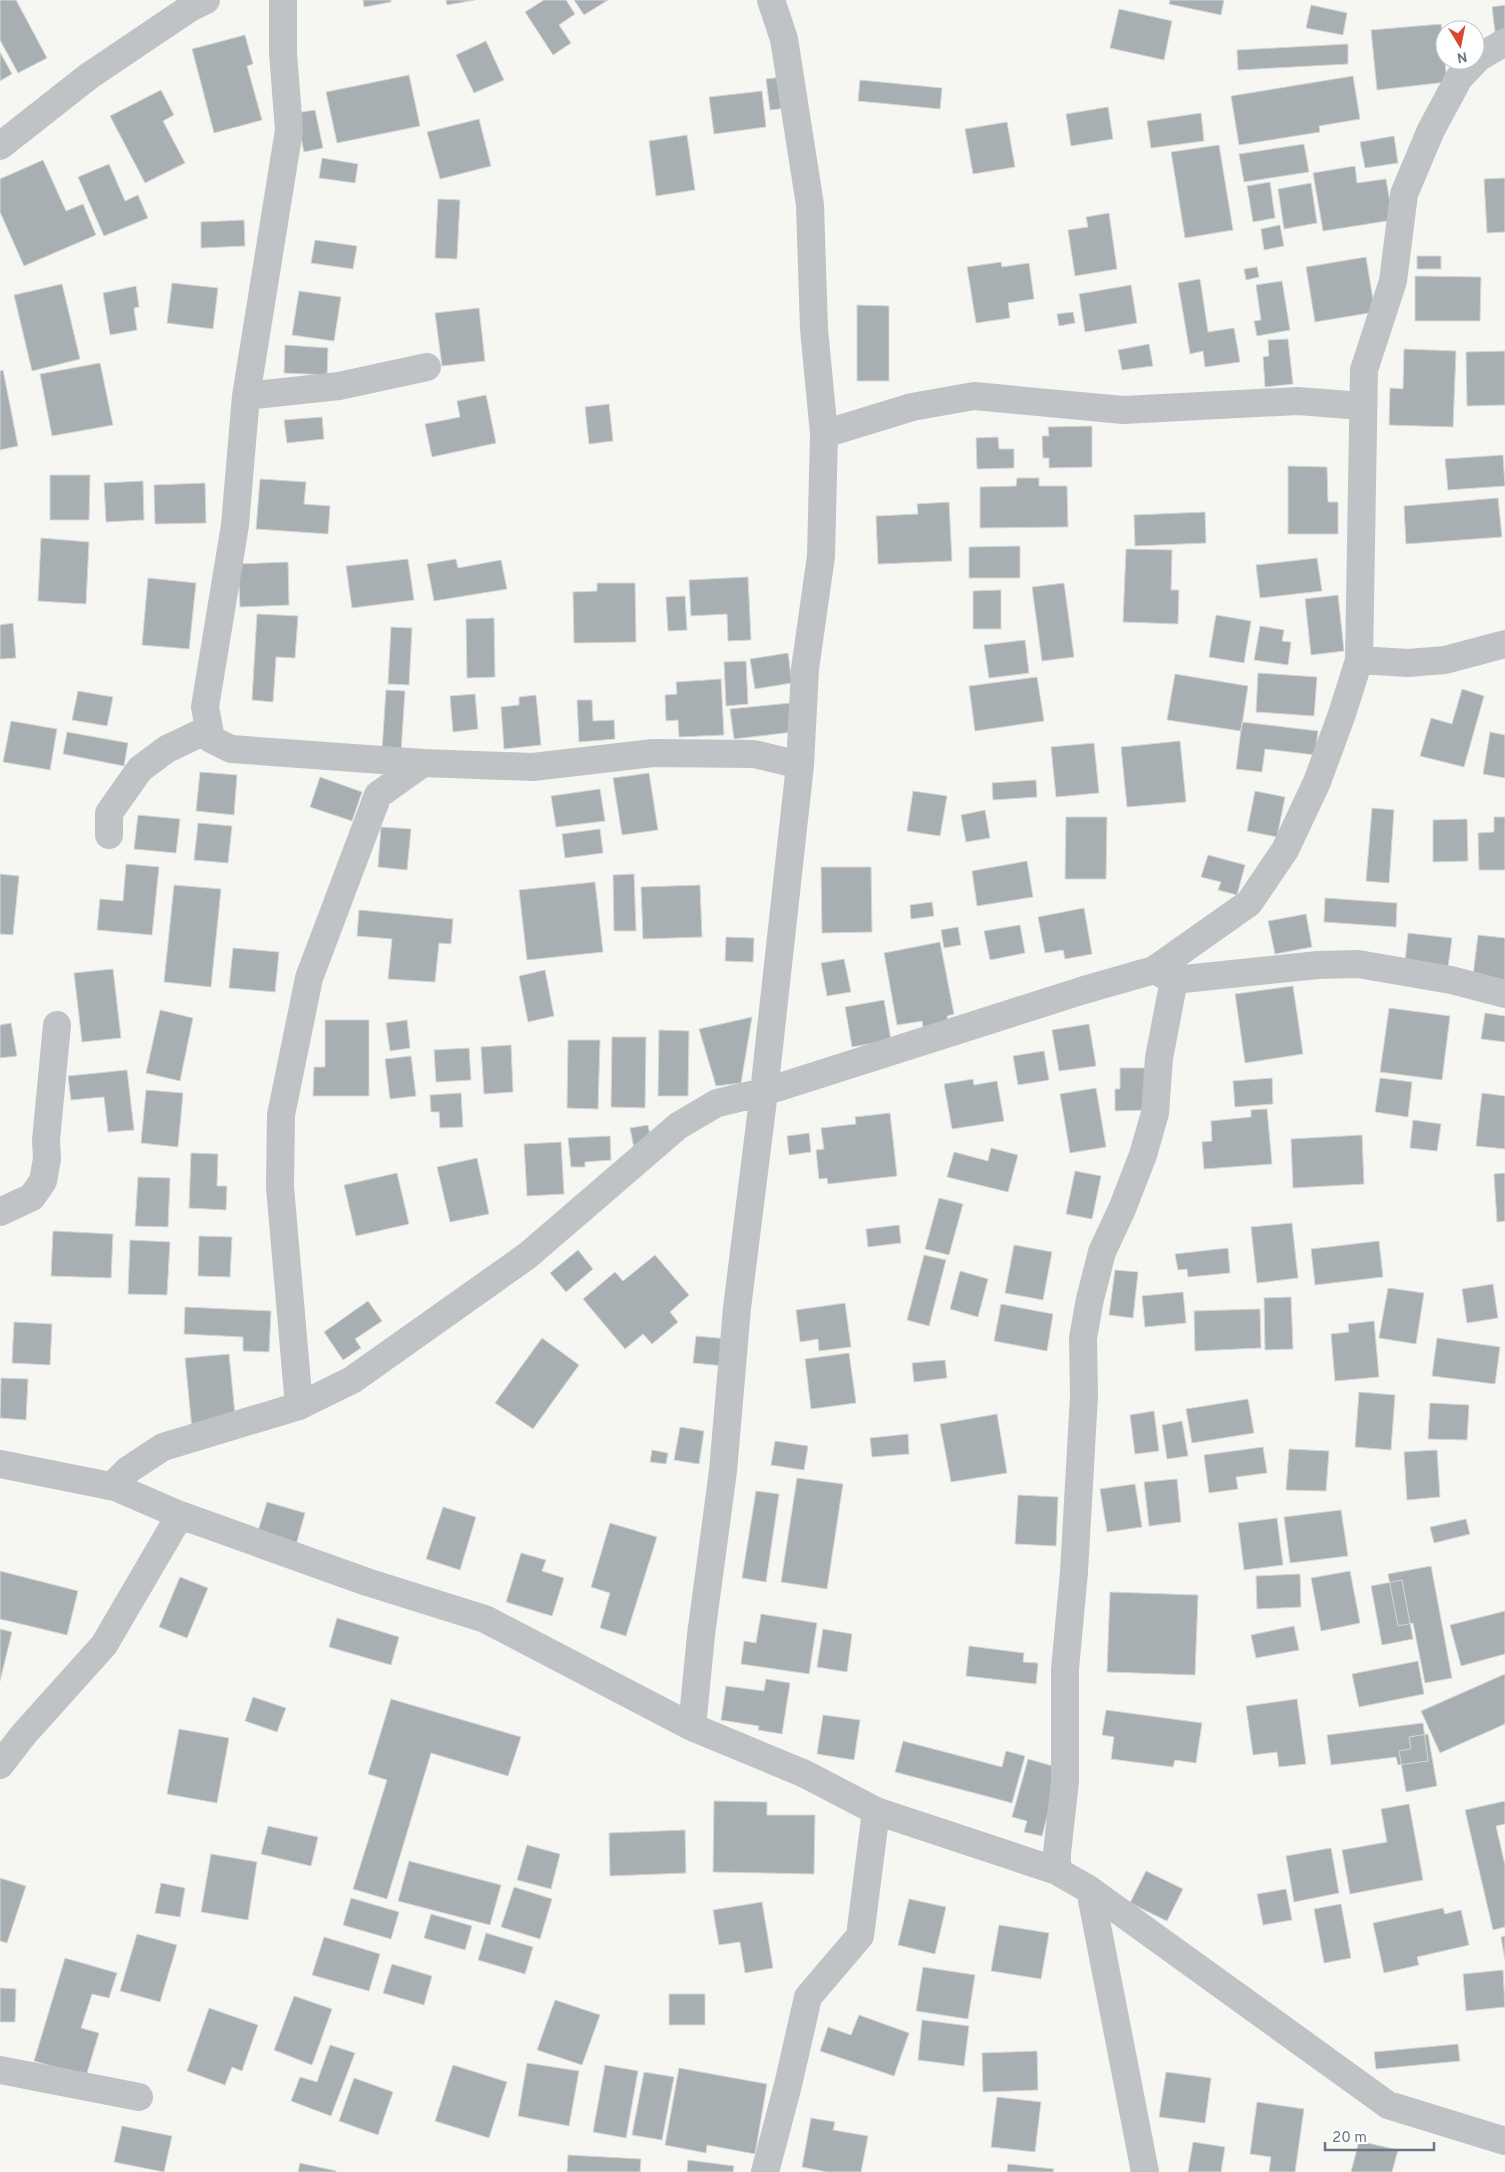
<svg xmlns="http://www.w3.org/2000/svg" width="1505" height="2172" viewBox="0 0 1505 2172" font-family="Overpass,sans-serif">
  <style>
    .building { fill: #a7afb3; stroke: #d7d7d5 }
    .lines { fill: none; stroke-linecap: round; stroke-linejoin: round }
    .street { stroke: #bfc3c6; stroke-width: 28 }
  </style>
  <rect width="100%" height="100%" fill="#f6f6f3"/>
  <!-- building -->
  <path class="building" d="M0,0H16L47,58L18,73L0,40Z
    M363,0H391V2L364,7Z
    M446,0H475L447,5Z
    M544,0H566L575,14L559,25L571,43L553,55L525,12Z
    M574,0H608L584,15Z
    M1170,0H1224L1221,15L1169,4Z
    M1311,5L1347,13L1343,35L1306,28Z
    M1505,5V31L1495,32L1492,7Z
    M1119,9L1172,21L1164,60L1110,48Z
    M1441,24L1447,82L1377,90L1371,30Z
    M245,35L253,64L247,66L262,120L214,133L192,49Z
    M486,41L504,80L474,93L456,55Z
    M1348,44V64L1238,70L1237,50Z
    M0,52L12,74L0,81Z
    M409,75L420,126L337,143L326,92Z
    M1353,76L1360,119L1319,126L1320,132L1239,145L1231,96Z
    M783,77L787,108L770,110L766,79Z
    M860,80L942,88L940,109L858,101Z
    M161,90L174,115L163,121L185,163L145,183L110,116Z
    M762,91L766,127L714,134L709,97Z
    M1108,107L1113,139L1071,146L1066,114Z
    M315,110L323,148L304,152L296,113Z
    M1201,113L1204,141L1151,148L1147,121Z
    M479,119L491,166L440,179L427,132Z
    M1007,122L1015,167L973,174L965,129Z
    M687,135L695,190L656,196L649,141Z
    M1394,136L1398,163L1365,168L1360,142Z
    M1304,144L1309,172L1244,182L1239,154Z
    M1219,145L1233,230L1185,238L1171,152Z
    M322,158L358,164L355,183L319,178Z
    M43,160L66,211L83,204L96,235L24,266L0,212V179Z
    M109,164L125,201L138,195L148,218L104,236L78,177Z
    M1355,166L1357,183L1386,179L1393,220L1323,231L1313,173Z
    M1505,178V232L1487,233L1484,179Z
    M1270,182L1275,218L1253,222L1247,186Z
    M1311,183L1317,223L1284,229L1278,189Z
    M438,199L460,200L457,259L435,258Z
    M1109,213L1117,269L1075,276L1068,230L1088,227L1086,217Z
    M244,220L245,246L201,248V222Z
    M1280,225L1284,246L1264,250L1261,229Z
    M315,240L357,246L353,269L311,263Z
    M1417,256H1441V269H1417Z
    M1366,257L1375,312L1315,322L1306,267Z
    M1001,262L1002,267L1029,263L1034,299L1008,303L1010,318L976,323L967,267Z
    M1257,267L1259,277L1246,280L1244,269Z
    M1415,276L1481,277L1480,321H1415Z
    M1200,279L1208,332L1234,328L1240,362L1205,367L1203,351L1190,354L1178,283Z
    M1282,281L1290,330L1257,336L1254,321L1261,320L1256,285Z
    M172,283L218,288L213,329L167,323Z
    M62,284L80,359L32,371L14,295Z
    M1131,285L1137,323L1085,332L1079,294Z
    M136,286L139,307L134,308L137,330L110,335L103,293Z
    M299,291L341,297L334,341L292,335Z
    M857,305L889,306V381H857Z
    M479,308L485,361L442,366L435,313Z
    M1073,312L1075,323L1059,326L1057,314Z
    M1288,339L1293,384L1265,387L1263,357L1269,356L1268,340Z
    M1149,344L1153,366L1122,370L1118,350Z
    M285,345L328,348L327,375L284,373Z
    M1404,349L1456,351L1453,427L1389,425L1390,388L1403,389Z
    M1505,351V405L1467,406L1466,352Z
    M100,363L113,425L52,436L40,374Z
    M3,370L18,446L0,450V371Z
    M486,395L496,443L432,457L425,424L460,417L457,401Z
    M609,404L613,441L589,444L585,407Z
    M322,417L324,439L287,443L284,420Z
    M1092,426V467L1049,468V458H1043L1042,436H1049L1048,427Z
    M998,437L999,449H1014V468L977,469L976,438Z
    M1503,455L1505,486L1448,490L1445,459Z
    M1288,466L1327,467L1328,502H1338V534H1288Z
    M50,475H90L89,520H50Z
    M1017,478H1039V486H1067L1068,527L980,528V487L1016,486Z
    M260,479L306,482L304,504L330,506L328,534L256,529Z
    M143,481L144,520L106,522L104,483Z
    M205,483L206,523L155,524L154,485Z
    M1498,498L1502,537L1406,544L1404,506Z
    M949,502L952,561L878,564L876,516L918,514L917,504Z
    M1205,512L1206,543L1135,546L1134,515Z
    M41,538L89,542L86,604L38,601Z
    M1020,546V578H969V547Z
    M1126,549L1172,550L1171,590H1179L1178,624L1123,622Z
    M1317,558L1322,591L1260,598L1256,565Z
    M408,559L414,600L352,608L346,566Z
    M456,559L458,568L501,560L507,589L434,601L427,564Z
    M288,562L289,605L240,607L238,564Z
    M748,577L751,640L728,641L727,614L691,616L689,580Z
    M148,578L196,583L189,649L142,645Z
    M597,583H635L636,642L574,643L573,592L597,591Z
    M1064,583L1074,657L1042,661L1032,587Z
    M1001,590V629H973V591Z
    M1338,595L1344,651L1311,655L1305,599Z
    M685,596L687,630L668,631L666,597Z
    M257,614L298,616L295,658L276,657L273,702L252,700Z
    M1216,615L1251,621L1244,663L1209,657Z
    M494,618L495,677L467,678L466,619Z
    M13,623L16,658L0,659V625Z
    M1260,626L1284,630L1282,641L1291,642L1288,665L1254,660Z
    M391,627L412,628L409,685L388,684Z
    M1025,640L1029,673L989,678L984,645Z
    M788,653L792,683L755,689L750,659Z
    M746,661L748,704L726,706L724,662Z
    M1258,673L1317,677L1314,716L1256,712Z
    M1175,674L1248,686L1241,731L1167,720Z
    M1037,677L1044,721L975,731L969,686Z
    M721,679L724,735L679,737L678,720L666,721L665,695L677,694L676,682Z
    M1462,689L1484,696L1464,767L1420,756L1431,718L1452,724Z
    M386,690L405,691L401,752L382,751Z
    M78,691L113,697L107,726L72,720Z
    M475,694L478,729L453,732L450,696Z
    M536,695L541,745L504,749L501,707L519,705V697Z
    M577,700H592L593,721L614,720L615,739L579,742Z
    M790,703L793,732L734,739L730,709Z
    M11,721L57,729L50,770L3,762Z
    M1242,722L1318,731L1315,755L1265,749L1262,772L1236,769Z
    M67,732L128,743L124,766L63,754Z
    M1490,732L1505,735V778L1483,774Z
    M1180,741L1186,802L1127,807L1121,747Z
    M1094,743L1099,793L1056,797L1051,747Z
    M200,772L237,775L234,815L196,811Z
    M649,773L658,830L622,835L613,778Z
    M320,777L362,792L352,821L310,807Z
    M1036,780L1037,797L993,800L992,783Z
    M600,789L605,821L556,827L551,796Z
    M913,791L947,796L940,836L907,831Z
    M1255,791L1285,797L1277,837L1247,831Z
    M1372,808L1394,810L1389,883L1366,881Z
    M985,810L990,838L966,842L961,815Z
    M138,815L180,819L176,853L134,849Z
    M1066,817H1107L1106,879H1065Z
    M1494,817H1505V870H1479L1478,833L1494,832Z
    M1467,819L1468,861L1433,862V820Z
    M198,823L232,826L228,863L194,860Z
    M381,827L411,829L407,870L378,867Z
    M600,829L603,853L565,858L562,834Z
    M1208,855L1245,865L1237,895L1218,890L1221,882L1201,877Z
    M1027,861L1033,897L977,906L972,871Z
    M126,864L159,867L152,935L97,930L100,899L123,901Z
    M821,867H871L872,932L822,933Z
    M0,874L19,876L13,935L0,934Z
    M634,874L636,931H614L613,875Z
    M595,882L603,952L527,960L519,890Z
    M174,885L221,889L211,987L164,982Z
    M700,885L702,937L643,939L641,887Z
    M1325,898L1397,903L1396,927L1324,922Z
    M932,902L934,916L911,919L910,905Z
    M1084,908L1092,954L1065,959L1063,950L1045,953L1038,917Z
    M359,910L453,919L451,944L439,943L435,982L388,979L392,939L357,936Z
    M1306,914L1312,947L1275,954L1268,921Z
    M1020,925L1025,953L990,960L984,931Z
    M958,927L961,945L944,948L941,930Z
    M1408,933L1452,938L1448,967L1405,962Z
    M1478,935L1505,938V980L1473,976Z
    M726,937L754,938L753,962L725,961Z
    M940,942L954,1014L947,1016L949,1029L924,1034L922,1021L897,1025L884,953Z
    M233,948L279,952L275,992L229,988Z
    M844,959L851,992L827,996L821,963Z
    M113,969L121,1038L82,1042L74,973Z
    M545,970L554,1016L528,1022L519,976Z
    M1293,986L1303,1054L1245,1063L1235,994Z
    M884,1000L891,1040L852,1047L845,1007Z
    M1389,1008L1450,1016L1442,1080L1380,1072Z
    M160,1010L193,1018L180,1081L146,1073Z
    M1485,1013L1505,1016V1042L1481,1039Z
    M752,1017L741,1083L716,1086L699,1029Z
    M325,1020H369V1096H313L314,1067H325Z
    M407,1020L410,1048L390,1051L386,1023Z
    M11,1023L17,1056L0,1058V1025Z
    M1089,1024L1096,1066L1059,1071L1052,1030Z
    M659,1030L689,1031L688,1096H658Z
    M612,1037H646L645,1108L611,1107Z
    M568,1040H600L598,1109L567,1108Z
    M511,1045L513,1092L484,1094L481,1047Z
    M469,1048L471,1080L436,1082L434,1050Z
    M1044,1051L1049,1080L1018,1085L1013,1056Z
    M411,1056L416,1096L390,1099L385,1059Z
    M1120,1068H1148V1110L1115,1111V1089H1120Z
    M127,1070L134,1130L108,1132L104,1097L71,1100L68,1076Z
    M1272,1078L1273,1104L1235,1107L1233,1081Z
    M1380,1078L1412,1082L1408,1117L1375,1112Z
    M973,1079L974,1085L997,1081L1004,1121L952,1129L944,1084Z
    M1096,1088L1106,1147L1070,1153L1060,1094Z
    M146,1090L183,1093L178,1147L141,1143Z
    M461,1093L463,1127L440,1128L439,1112H431L430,1095Z
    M1482,1093L1505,1096V1149L1476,1146Z
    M1267,1109L1272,1164L1204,1169L1202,1142L1212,1141L1211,1121L1251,1117V1110Z
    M890,1113L897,1176L828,1184L827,1178L819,1179L816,1150L824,1149L821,1128L856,1124L855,1117Z
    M1413,1120L1441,1124L1437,1151L1410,1148Z
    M648,1125L652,1144L634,1148L630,1128Z
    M809,1133L811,1152L789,1155L787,1136Z
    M1362,1135L1364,1184L1293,1188L1291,1139Z
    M610,1136L611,1160L585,1162V1167H571L568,1138Z
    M561,1142L564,1194L527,1196L524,1144Z
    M991,1148L1018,1155L1008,1192L947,1177L954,1152L988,1161Z
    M191,1153L218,1154L217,1186H227L226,1210L189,1208Z
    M477,1158L489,1214L450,1222L437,1167Z
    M1075,1171L1101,1176L1092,1219L1066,1214Z
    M397,1173L409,1224L356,1236L344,1185Z
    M1505,1173V1221L1497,1222L1494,1174Z
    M138,1177L170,1178L168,1227L135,1226Z
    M939,1198L963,1204L949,1255L925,1249Z
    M1292,1223L1298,1278L1257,1283L1251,1227Z
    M899,1225L901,1243L868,1247L866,1229Z
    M53,1231L113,1234L111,1278L51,1276Z
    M199,1236L232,1237L230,1277L198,1276Z
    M130,1240L170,1242L167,1295L128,1294Z
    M1379,1241L1383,1277L1315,1285L1311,1249Z
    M1014,1245L1052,1252L1043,1300L1005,1293Z
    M1228,1248L1230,1273L1188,1277L1187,1269L1178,1270L1175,1254Z
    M578,1250L593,1269L566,1292L550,1273Z
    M655,1255L689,1295L670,1312L678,1322L652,1344L643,1334L625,1349L583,1299L615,1272L623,1281Z
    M924,1255L946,1260L929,1326L907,1320Z
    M1115,1270L1138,1272L1133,1318L1109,1315Z
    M960,1271L988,1279L978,1317L950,1309Z
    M1493,1284L1498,1318L1467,1323L1462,1289Z
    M1388,1288L1424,1293L1416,1344L1379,1338Z
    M1183,1292L1186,1323L1145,1327L1142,1296Z
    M1291,1297L1293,1349L1265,1350L1264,1298Z
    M368,1301L382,1321L355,1339L361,1348L343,1360L324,1332Z
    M845,1303L851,1347L819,1351L818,1339L800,1342L796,1310Z
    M1001,1304L1053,1314L1047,1351L994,1341Z
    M185,1307L271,1311L269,1352L243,1351V1337L184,1334Z
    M1260,1309L1261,1348L1195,1351L1194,1311Z
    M1374,1321L1379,1377L1335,1381L1331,1334L1349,1332L1348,1324Z
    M14,1322L52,1324L50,1365L12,1363Z
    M696,1336L728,1339L724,1366L693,1363Z
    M542,1338L579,1365L533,1429L495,1403Z
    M1437,1338L1500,1347L1495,1384L1432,1376Z
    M849,1353L856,1403L811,1409L805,1359Z
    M229,1354L236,1425L192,1429L185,1358Z
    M945,1360L947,1378L914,1382L912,1363Z
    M1,1378L28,1379L26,1420L0,1418Z
    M1359,1392L1395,1395L1391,1450L1355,1447Z
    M1248,1399L1254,1433L1192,1443L1186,1409Z
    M1430,1403L1469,1405L1467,1440L1428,1439Z
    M1154,1411L1159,1451L1135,1454L1130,1415Z
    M997,1414L1007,1473L951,1482L940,1424Z
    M1182,1421L1188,1456L1167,1459L1162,1425Z
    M680,1427L704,1431L699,1464L674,1460Z
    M908,1434L909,1454L872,1457L870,1438Z
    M775,1441L808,1446L804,1470L771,1465Z
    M1263,1447L1267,1473L1236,1477L1238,1489L1209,1493L1204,1455Z
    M1289,1449L1329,1451L1326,1491L1286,1490Z
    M652,1450L668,1453L666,1464L650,1462Z
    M1437,1450L1440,1497L1407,1500L1404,1452Z
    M797,1478L843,1484L827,1589L781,1582Z
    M1177,1479L1181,1522L1149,1526L1144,1482Z
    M1135,1484L1142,1527L1107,1532L1100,1489Z
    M756,1491L779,1494L766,1582L742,1578Z
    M1018,1495L1058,1497L1056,1546L1015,1544Z
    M267,1502L305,1513L296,1545L257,1534Z
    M443,1507L476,1517L460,1570L426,1559Z
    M1341,1510L1348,1556L1290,1563L1284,1517Z
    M1277,1518L1283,1565L1244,1570L1238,1523Z
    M1466,1519L1470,1534L1434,1543L1430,1527Z
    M610,1523L657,1537L626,1636L600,1628L610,1593L591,1587Z
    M521,1553L546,1560L542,1571L564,1578L552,1616L506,1602Z
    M1431,1566L1452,1678L1425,1683L1413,1623L1398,1626L1388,1574Z
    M0,1571L78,1591L67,1635L0,1619Z
    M1350,1571L1360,1623L1321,1631L1311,1578Z
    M1300,1574L1301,1607L1257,1609L1256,1576Z
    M180,1577L208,1588L187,1638L159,1627Z
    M1402,1580L1413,1639L1382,1645L1371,1586Z
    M1110,1592L1198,1595L1195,1675L1107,1672Z
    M1505,1611V1654L1461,1666L1450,1625Z
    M761,1614L817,1623L809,1674L741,1664L744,1641L756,1643Z
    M337,1618L399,1637L391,1665L329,1647Z
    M1294,1626L1299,1650L1256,1658L1251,1635Z
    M0,1629L12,1632L0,1681Z
    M823,1629L852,1634L847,1672L817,1667Z
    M969,1646L1024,1653L1023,1662L1038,1663L1036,1684L966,1676Z
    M1418,1661L1424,1694L1359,1707L1352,1674Z
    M1505,1674V1724L1440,1753L1421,1711Z
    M766,1679L790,1683L782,1734L758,1730L759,1726L721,1720L726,1686L764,1691Z
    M253,1697L286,1708L277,1732L245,1721Z
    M391,1699L521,1737L508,1776L431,1753L387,1899L353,1889L387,1780L368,1774Z
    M1297,1699L1306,1764L1279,1767L1277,1752L1253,1755L1246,1706Z
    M1106,1710L1202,1723L1196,1763L1175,1760L1173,1767L1111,1759L1114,1737L1102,1735Z
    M823,1715L860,1720L854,1760L817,1754Z
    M1423,1723L1428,1761L1398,1765L1396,1757L1331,1765L1327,1735Z
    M179,1729L229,1738L217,1803L167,1794Z
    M1428,1734L1437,1786L1406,1792L1399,1751L1411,1749L1409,1737Z
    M903,1741L1002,1767L1006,1751L1025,1756L1012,1803L895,1772Z
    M1028,1759L1060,1768L1042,1836L1024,1832L1027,1821L1012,1817Z
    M714,1801L767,1802V1815H815L814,1874L713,1872Z
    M1505,1801V1824L1496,1826L1505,1865V1927L1493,1930L1465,1810Z
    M1409,1804L1423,1880L1350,1894L1342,1850L1387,1842L1381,1809Z
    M268,1826L318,1837L311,1866L261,1854Z
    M685,1830L686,1873L610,1876L609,1833Z
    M527,1845L560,1854L551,1889L517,1880Z
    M1331,1848L1339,1893L1294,1902L1286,1856Z
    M211,1854L257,1862L248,1920L201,1912Z
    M409,1861L501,1885L490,1925L398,1901Z
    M1146,1871L1183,1889L1167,1921L1130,1903Z
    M0,1878L26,1886L7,1943L0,1941Z
    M161,1883L185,1888L180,1917L155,1913Z
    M514,1887L552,1899L540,1939L501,1927Z
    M1286,1889L1292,1920L1263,1925L1257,1894Z
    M351,1898L399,1912L391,1939L343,1925Z
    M909,1899L946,1907L935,1954L898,1945Z
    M762,1902L773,1968L745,1973L740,1942L719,1945L713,1910Z
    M1341,1904L1351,1958L1324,1963L1314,1909Z
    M1443,1908L1445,1914L1461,1910L1469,1945L1417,1957L1419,1965L1384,1973L1373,1923Z
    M431,1914L472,1926L465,1950L424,1938Z
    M999,1925L1049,1933L1041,1979L991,1971Z
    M486,1933L533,1947L525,1974L478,1960Z
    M137,1934L177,1945L160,2002L120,1991Z
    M1505,1936V1960L1501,1937Z
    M324,1937L380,1954L369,1991L312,1975Z
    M65,1958L117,1973L109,1998L92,1994L81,2028L99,2033L86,2076L34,2061Z
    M392,1964L432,1976L424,2005L383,1993Z
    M923,1967L975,1975L968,2019L916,2011Z
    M1503,1970L1505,2007L1466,2011L1463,1974Z
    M0,1988L16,1989L15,2022H0Z
    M669,1994H705V2025H669Z
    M294,1996L332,2009L312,2065L274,2050Z
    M555,2000L600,2015L582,2065L537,2050Z
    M209,2008L258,2025L242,2071L232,2067L225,2085L187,2071Z
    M859,2015L909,2033L894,2076L820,2051L828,2027L851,2035Z
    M922,2020L969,2026L964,2066L918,2060Z
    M1458,2044L1460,2061L1376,2069L1374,2052Z
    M330,2045L355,2053L331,2116L291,2101L300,2077L317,2082Z
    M1037,2051L1038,2090L983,2092L982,2053Z
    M527,2063L579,2071L569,2126L518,2116Z
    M453,2065L507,2082L489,2138L435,2121Z
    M605,2065L638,2071L626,2138L593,2132Z
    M679,2068L767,2084L755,2154L707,2145L706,2153L665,2145Z
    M644,2072L674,2077L662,2140L632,2135Z
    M1166,2072L1211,2078L1205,2123L1159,2117Z
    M354,2078L393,2092L378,2135L339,2121Z
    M997,2097L1041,2102L1035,2152L991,2147Z
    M1257,2102L1304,2109L1295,2172H1269L1271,2157L1250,2154Z
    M811,2118L835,2122L833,2130L868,2136L861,2172H827L802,2167Z
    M122,2126L172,2136L164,2172L114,2162Z
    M1359,2141L1398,2150L1392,2172H1351Z
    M1193,2142L1225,2147L1221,2172H1188Z
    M568,2155L641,2159L640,2172H567Z
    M688,2160L734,2166L733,2172H687Z
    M300,2163L336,2171V2172H298Z
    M1008,2164L1054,2169L1053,2172H1007Z"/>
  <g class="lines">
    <!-- street -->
    <path class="street" d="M283,0V53L289,130L246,396L235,525L205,707L211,739L231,749L423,763
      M0,146L89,76L190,8L206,0
      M246,396L339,386L427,367
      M824,434L912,407L974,396L1123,410L1298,401L1362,406
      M1359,660L1408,663L1445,660L1505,644
      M109,835V813L140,769L167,749L209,729
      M1174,980L1318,965L1358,964L1451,980L1505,994
      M0,1212L32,1197L43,1181L47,1159L46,1140L57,1025
      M299,1406L280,1187L281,1115L309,978L378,795L423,763L533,767L653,753L754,754L800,765
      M0,1464L115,1487L180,1515L367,1582L485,1619L692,1727L805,1774L876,1811L1057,1871L1090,1890L1388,2105L1505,2141
      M115,1487L117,1481L128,1470L163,1447L299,1406L352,1380L527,1256L678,1126L717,1103L764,1092L1084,990L1154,970L1249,903L1285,850L1317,782L1342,714L1359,660L1364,370L1393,281L1404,194L1431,130L1459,78L1478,58L1505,42
      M692,1727L701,1635L723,1471L737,1308L764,1092L800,765L805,669L821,556L824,434L814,329L810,205L784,39L771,0
      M0,1765L24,1734L104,1645L180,1515
      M1057,1871V1853L1065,1781V1669L1074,1572L1084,1396L1083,1338L1090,1299L1102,1252L1122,1209L1143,1155L1155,1113L1159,1058L1174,980L1154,970
      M1090,1890L1145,2172
      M0,2070L139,2097
      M765,2172L788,2085L808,1997L860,1936L876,1811"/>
  </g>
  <!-- north arrow -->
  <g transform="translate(1460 45) rotate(170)"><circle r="24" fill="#ffffff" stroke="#c2c9cd"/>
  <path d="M0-4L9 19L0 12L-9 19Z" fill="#d74932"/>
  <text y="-8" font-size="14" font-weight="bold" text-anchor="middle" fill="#677882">N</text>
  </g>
  <!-- scale -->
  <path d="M1325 2142v8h109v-8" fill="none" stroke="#677882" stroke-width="2.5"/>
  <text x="1332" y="2142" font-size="15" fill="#677882" stroke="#ffffff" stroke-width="4" paint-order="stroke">20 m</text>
</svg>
